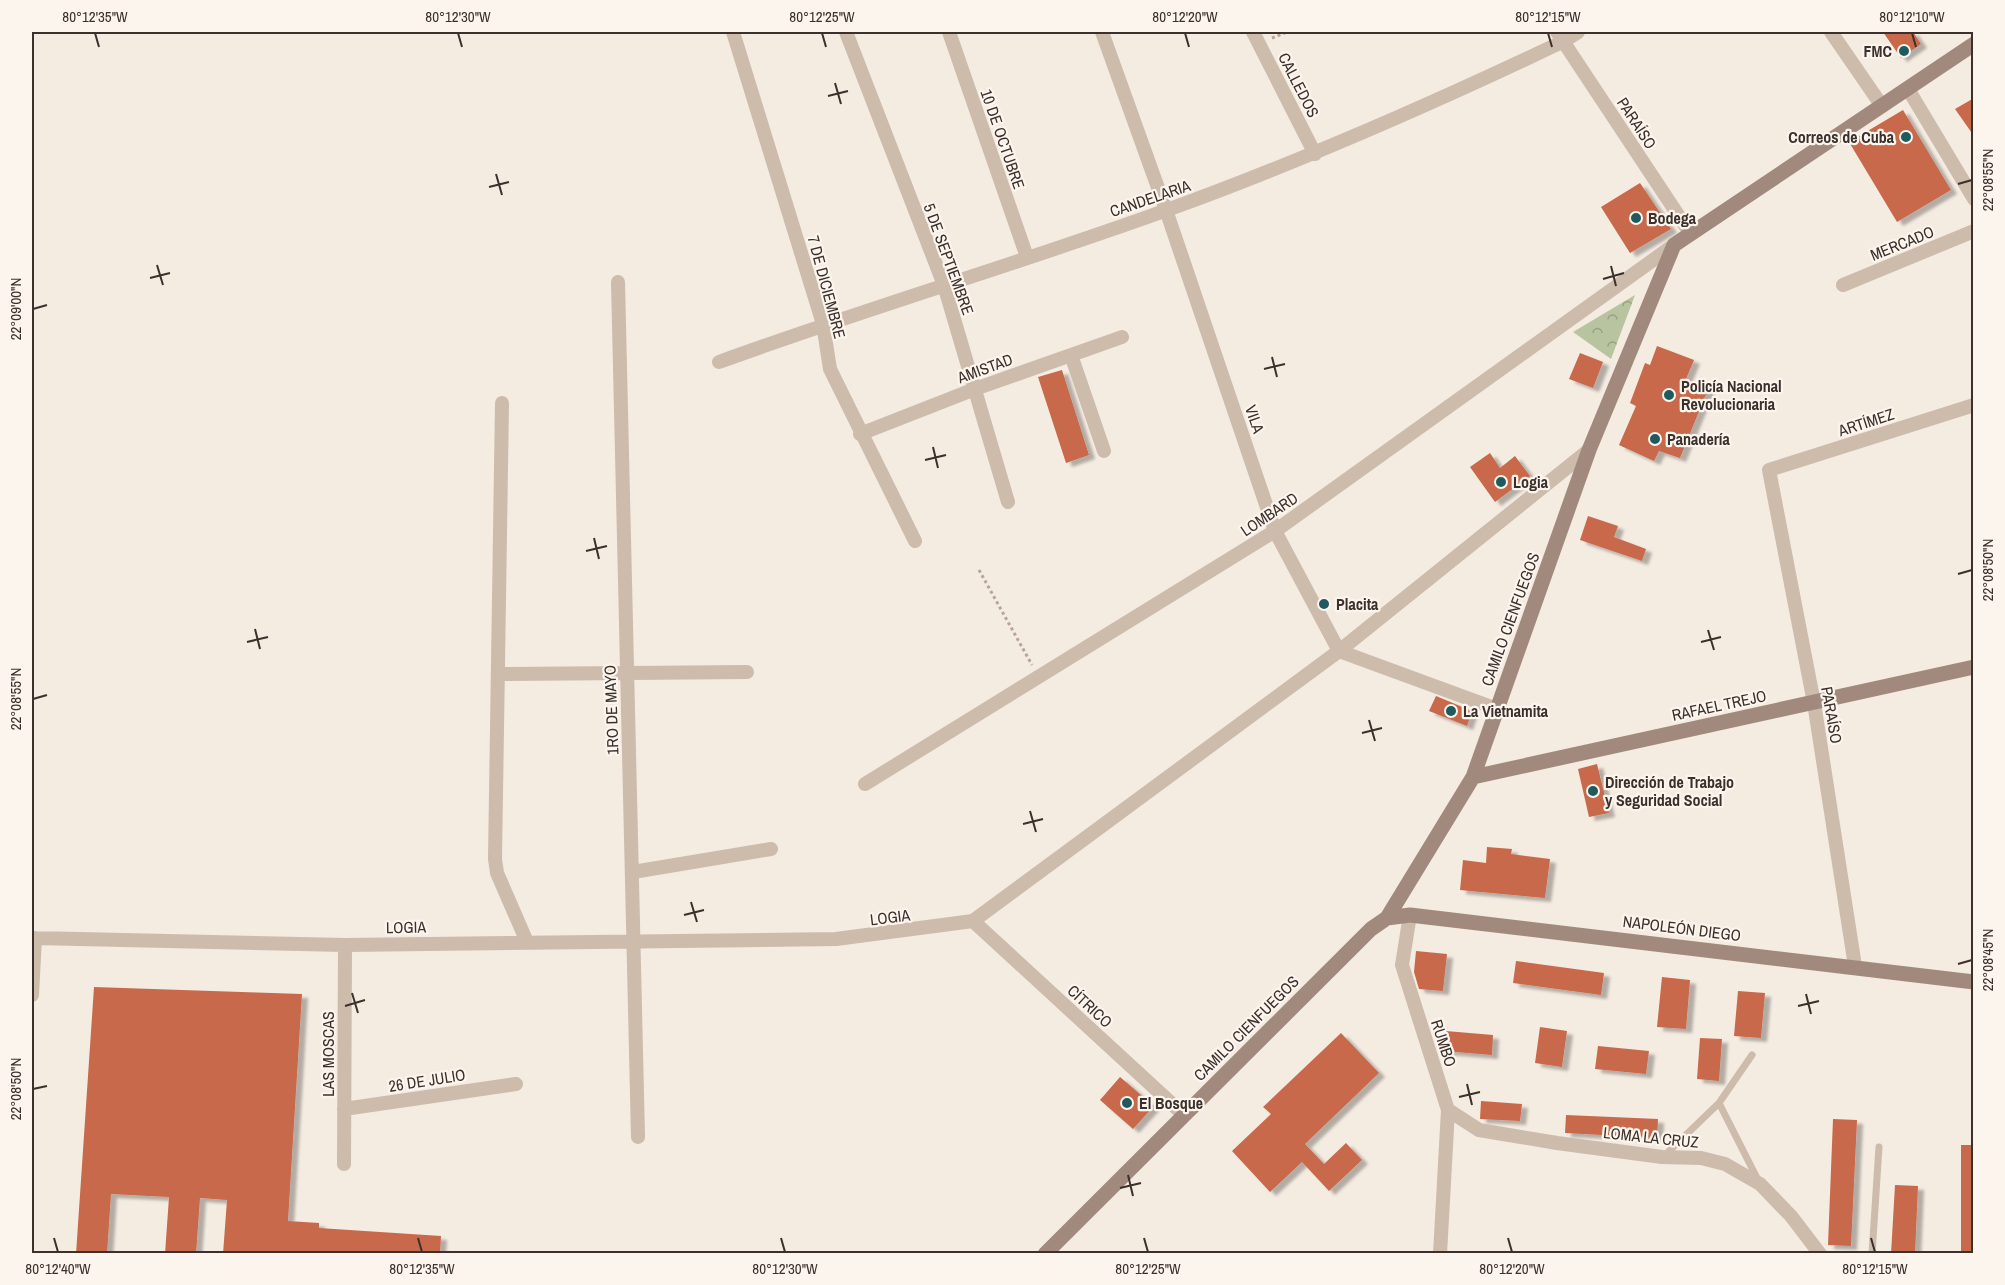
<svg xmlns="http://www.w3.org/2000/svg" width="2005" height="1285" viewBox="0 0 2005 1285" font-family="'Archivo Narrow',sans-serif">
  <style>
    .park { fill: url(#park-crowns) }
    .building { fill: #c8694b; filter: url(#shadow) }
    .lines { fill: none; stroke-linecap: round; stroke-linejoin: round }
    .path { stroke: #b9a596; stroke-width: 3; stroke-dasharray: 3 3; stroke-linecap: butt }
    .lane { stroke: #cdbbac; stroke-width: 7 }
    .street { stroke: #cdbbac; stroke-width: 14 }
    .secondary { stroke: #a18a7d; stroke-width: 15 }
    .ticks { fill: none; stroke: #3b302b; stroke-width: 2 }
    .poi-dot { fill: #1f5a5e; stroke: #fbf5ee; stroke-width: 2 }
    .labels { text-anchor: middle; stroke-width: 4.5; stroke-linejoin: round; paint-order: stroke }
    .poi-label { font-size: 16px; font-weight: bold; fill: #3b302b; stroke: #fbf5ee; text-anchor: start }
    .street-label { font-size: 16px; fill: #3b302b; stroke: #fbf5ee }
    .neatline { fill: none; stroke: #3b302b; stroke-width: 2 }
    .ticks-label { font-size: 15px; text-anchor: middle; fill: #3b302b }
  </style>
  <defs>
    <pattern id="park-crowns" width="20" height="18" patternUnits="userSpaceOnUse" patternTransform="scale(1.5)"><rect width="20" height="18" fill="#b8c4a0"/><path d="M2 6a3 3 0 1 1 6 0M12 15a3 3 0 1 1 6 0" fill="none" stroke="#97a083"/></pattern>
    <filter id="shadow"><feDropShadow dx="6" dy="4" stdDeviation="1.5" flood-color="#0004"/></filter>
  </defs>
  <rect width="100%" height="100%" fill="#f4ebe1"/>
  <!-- park -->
  <path class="park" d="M1635,295L1611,359L1573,332Z"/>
  <!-- building -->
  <path class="building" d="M1883,32H1913L1921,44L1901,58Z
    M1974,98V136L1955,109Z
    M1903,110L1951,190L1897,222L1849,142Z
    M1640,183L1671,229L1630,253L1601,207Z
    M1657,346L1694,360L1686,379L1709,387L1680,458L1659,451L1654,461L1619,445L1636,406L1630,403L1645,363L1650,365Z
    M1580,353L1603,362L1593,388L1569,379Z
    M1062,370L1089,455L1066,463L1038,377Z
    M1490,453L1500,468L1515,456L1530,476L1495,502L1470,467Z
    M1588,516L1618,526L1614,537L1646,549L1642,561L1580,540Z
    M1436,696L1472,711L1467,726L1429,711Z
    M1597,764L1609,813L1589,817L1578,769Z
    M1487,847L1512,849L1511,854L1550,859L1545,898L1460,890L1463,860L1486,863Z
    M1416,951L1447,954L1443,991L1419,989L1414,972Z
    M1516,961L1604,973L1601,995L1513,983Z
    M1662,977L1690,980L1686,1029L1657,1027Z
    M94,987L302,994L288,1221L319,1223V1228L441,1236L440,1254H223L227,1200L200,1198L196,1254H165L169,1197L111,1194L107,1254H76Z
    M1738,991L1765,993L1761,1038L1734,1036Z
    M1540,1027L1567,1031L1562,1067L1535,1063Z
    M1446,1031L1493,1035L1492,1055L1444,1051Z
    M1341,1033L1379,1073L1305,1144L1324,1164L1346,1143L1362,1160L1329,1191L1302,1162L1270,1192L1232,1151L1271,1114L1263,1107Z
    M1700,1038L1722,1039L1719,1081L1697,1079Z
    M1598,1046L1649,1051L1646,1074L1595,1069Z
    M1120,1077L1154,1106L1133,1129L1100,1100Z
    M1481,1101L1522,1104L1520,1121L1480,1119Z
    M1566,1115L1658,1119L1657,1138L1565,1133Z
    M1833,1119L1857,1120L1851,1246L1828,1245Z
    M1961,1145H1974V1254H1961Z
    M1895,1185L1918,1186L1915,1254H1891Z"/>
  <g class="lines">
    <!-- path -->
    <path class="path" d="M1272,38L1287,32
      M979,570L1032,665"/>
    <!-- lane -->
    <path class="lane" d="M1719,1103L1759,1182
      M1664,1156L1719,1103L1752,1055
      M1872,1254L1879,1147"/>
    <!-- street -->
    <path class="street" d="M733,32L823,324L830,369L915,541
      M846,32L944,285L1008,502
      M949,32L1027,257
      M1102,32L1166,210L1275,531L1339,651L1497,709
      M1253,32L1315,154
      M1557,32L1690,233
      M1831,32L1882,106
      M1908,89L1974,199
      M618,282L638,1137
      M1843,285L1974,231
      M1071,355L1104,451
      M719,362C867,308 1018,264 1167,210C1302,161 1434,103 1564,41L1578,32
      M502,403L495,859L497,873L527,942
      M860,434L975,389L1122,337
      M499,674L747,672
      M865,784L1275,531L1674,245
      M633,872L771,849
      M1410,915L1402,965L1448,1110L1440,1254
      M973,921L1184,1115
      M35,938L345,945L836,939L973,921L1339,651L1589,450
      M1855,966L1814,703L1769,470L1974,405
      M32,995L35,938
      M344,1109L516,1084
      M1448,1110L1479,1130L1557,1143L1662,1157L1701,1158L1725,1164L1760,1184L1791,1216L1820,1254
      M344,1164L345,945"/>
    <!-- secondary -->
    <path class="secondary" d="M1473,777L1974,667
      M1387,918L1410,915L1974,982
      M1045,1254L1371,929L1387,918L1473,777L1589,450L1674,245L1974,44"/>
  </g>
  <!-- ticks -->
  <path class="ticks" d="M95,33L99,47M458,33L462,47M822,33L826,47M1185,33L1189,47M1548,33L1552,47M1912,33L1916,47M835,83L841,104M828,96L848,91M496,174L502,195M1958,184L1972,180M489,187L509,182M157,265L163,285M1611,266L1616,286M150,278L170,273M1603,279L1624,273M33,309L47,305M1272,357L1277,377M1264,369L1285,364M933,447L938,468M925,460L946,455M594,538L599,559M586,551L607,546M1958,574L1972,570M255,629L260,649M1708,630L1714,650M247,642L268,637M1701,642L1721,637M33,699L47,695M1369,720L1375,741M1362,733L1382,728M1030,811L1036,832M1023,824L1043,819M691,902L697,922M684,915L704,910M1958,964L1972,960M352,993L358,1013M1806,994L1811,1014M345,1006L365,1000M1798,1006L1819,1001M1467,1084L1472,1105M33,1089L47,1086M1459,1097L1480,1092M1128,1175L1133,1196M1120,1188L1141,1183M54,1238L58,1252M418,1238L422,1252M781,1238L785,1252M1144,1238L1148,1252M1508,1238L1512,1252M1871,1238L1875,1252"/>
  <!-- markers -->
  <g class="poi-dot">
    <circle cx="1904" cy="51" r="6"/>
    <circle cx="1906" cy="137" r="6"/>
    <circle cx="1636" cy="218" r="6"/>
    <circle cx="1669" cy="395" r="6"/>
    <circle cx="1655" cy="439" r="6"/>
    <circle cx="1501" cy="482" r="6"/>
    <circle cx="1324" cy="604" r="6"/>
    <circle cx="1451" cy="711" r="6"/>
    <circle cx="1593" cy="791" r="6"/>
    <circle cx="1127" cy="1103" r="6"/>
  </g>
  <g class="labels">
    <!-- poi labels -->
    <g class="poi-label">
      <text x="1892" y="57" text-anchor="end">FMC</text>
      <text x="1894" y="143" text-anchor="end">Correos de Cuba</text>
      <text x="1648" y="224">Bodega</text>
      <text x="1681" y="392">Policía Nacional<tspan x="1681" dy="18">Revolucionaria</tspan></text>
      <text x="1667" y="445">Panadería</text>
      <text x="1513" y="488">Logia</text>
      <text x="1336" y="610">Placita</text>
      <text x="1463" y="717">La Vietnamita</text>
      <text x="1605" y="788">Dirección de Trabajo<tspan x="1605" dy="18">y Seguridad Social</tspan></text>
      <text x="1139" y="1109">El Bosque</text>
    </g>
    <!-- street labels -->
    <g class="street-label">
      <text transform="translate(1299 85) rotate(63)" y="6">CALLEDOS</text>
      <text transform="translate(1637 123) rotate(57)" y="6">PARAÍSO</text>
      <text transform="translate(1003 139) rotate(71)" y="6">10 DE OCTUBRE</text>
      <text transform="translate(1150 198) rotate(-19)" y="6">CANDELARIA</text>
      <text transform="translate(1902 243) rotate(-22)" y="6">MERCADO</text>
      <text transform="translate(949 259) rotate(70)" y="6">5 DE SEPTIEMBRE</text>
      <text transform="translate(827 287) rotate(75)" y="6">7 DE DICIEMBRE</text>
      <text transform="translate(985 368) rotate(-20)" y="6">AMISTAD</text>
      <text transform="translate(1255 419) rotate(71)" y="6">VILA</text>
      <text transform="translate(1866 422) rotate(-18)" y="6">ARTÍMEZ</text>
      <text transform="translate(1269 514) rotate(-34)" y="6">LOMBARD</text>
      <text transform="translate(1510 619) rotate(-70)" y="6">CAMILO CIENFUEGOS</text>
      <text transform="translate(1719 705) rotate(-12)" y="6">RAFAEL TREJO</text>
      <text transform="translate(611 710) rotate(-92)" y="6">1RO DE MAYO</text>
      <text transform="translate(1832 715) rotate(80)" y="6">PARAÍSO</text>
      <text transform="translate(890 917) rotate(-7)" y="6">LOGIA</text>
      <text transform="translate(406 927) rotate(-1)" y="6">LOGIA</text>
      <text transform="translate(1682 928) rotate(7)" y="6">NAPOLEÓN DIEGO</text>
      <text transform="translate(1090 1006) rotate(43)" y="6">CÍTRICO</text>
      <text transform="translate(1246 1028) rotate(-45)" y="6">CAMILO CIENFUEGOS</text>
      <text transform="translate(1444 1043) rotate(72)" y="6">RUMBO</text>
      <text transform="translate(328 1054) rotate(-90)" y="6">LAS MOSCAS</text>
      <text transform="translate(427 1080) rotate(-9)" y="6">26 DE JULIO</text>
      <text transform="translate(1651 1137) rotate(6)" y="6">LOMA LA CRUZ</text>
    </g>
  </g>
  <!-- border -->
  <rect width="2005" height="1285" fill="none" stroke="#fbf5ee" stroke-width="66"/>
  <rect x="33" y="33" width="1939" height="1219" class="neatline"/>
  <g class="ticks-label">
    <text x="95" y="22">80°12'35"W</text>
    <text x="458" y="22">80°12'30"W</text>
    <text x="822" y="22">80°12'25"W</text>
    <text x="1185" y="22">80°12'20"W</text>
    <text x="1548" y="22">80°12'15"W</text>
    <text x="1912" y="22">80°12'10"W</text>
    <text transform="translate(1988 180) rotate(-90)" y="5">22°08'55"N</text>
    <text transform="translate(16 309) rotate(-90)" y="5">22°09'00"N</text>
    <text transform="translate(1988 570) rotate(-90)" y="5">22°08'50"N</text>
    <text transform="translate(16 699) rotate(-90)" y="5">22°08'55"N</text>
    <text transform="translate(1988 960) rotate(-90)" y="5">22°08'45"N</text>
    <text transform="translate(16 1089) rotate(-90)" y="5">22°08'50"N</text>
    <text x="58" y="1274">80°12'40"W</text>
    <text x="422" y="1274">80°12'35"W</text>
    <text x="785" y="1274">80°12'30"W</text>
    <text x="1148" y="1274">80°12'25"W</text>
    <text x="1512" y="1274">80°12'20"W</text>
    <text x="1875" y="1274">80°12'15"W</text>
  </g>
</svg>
